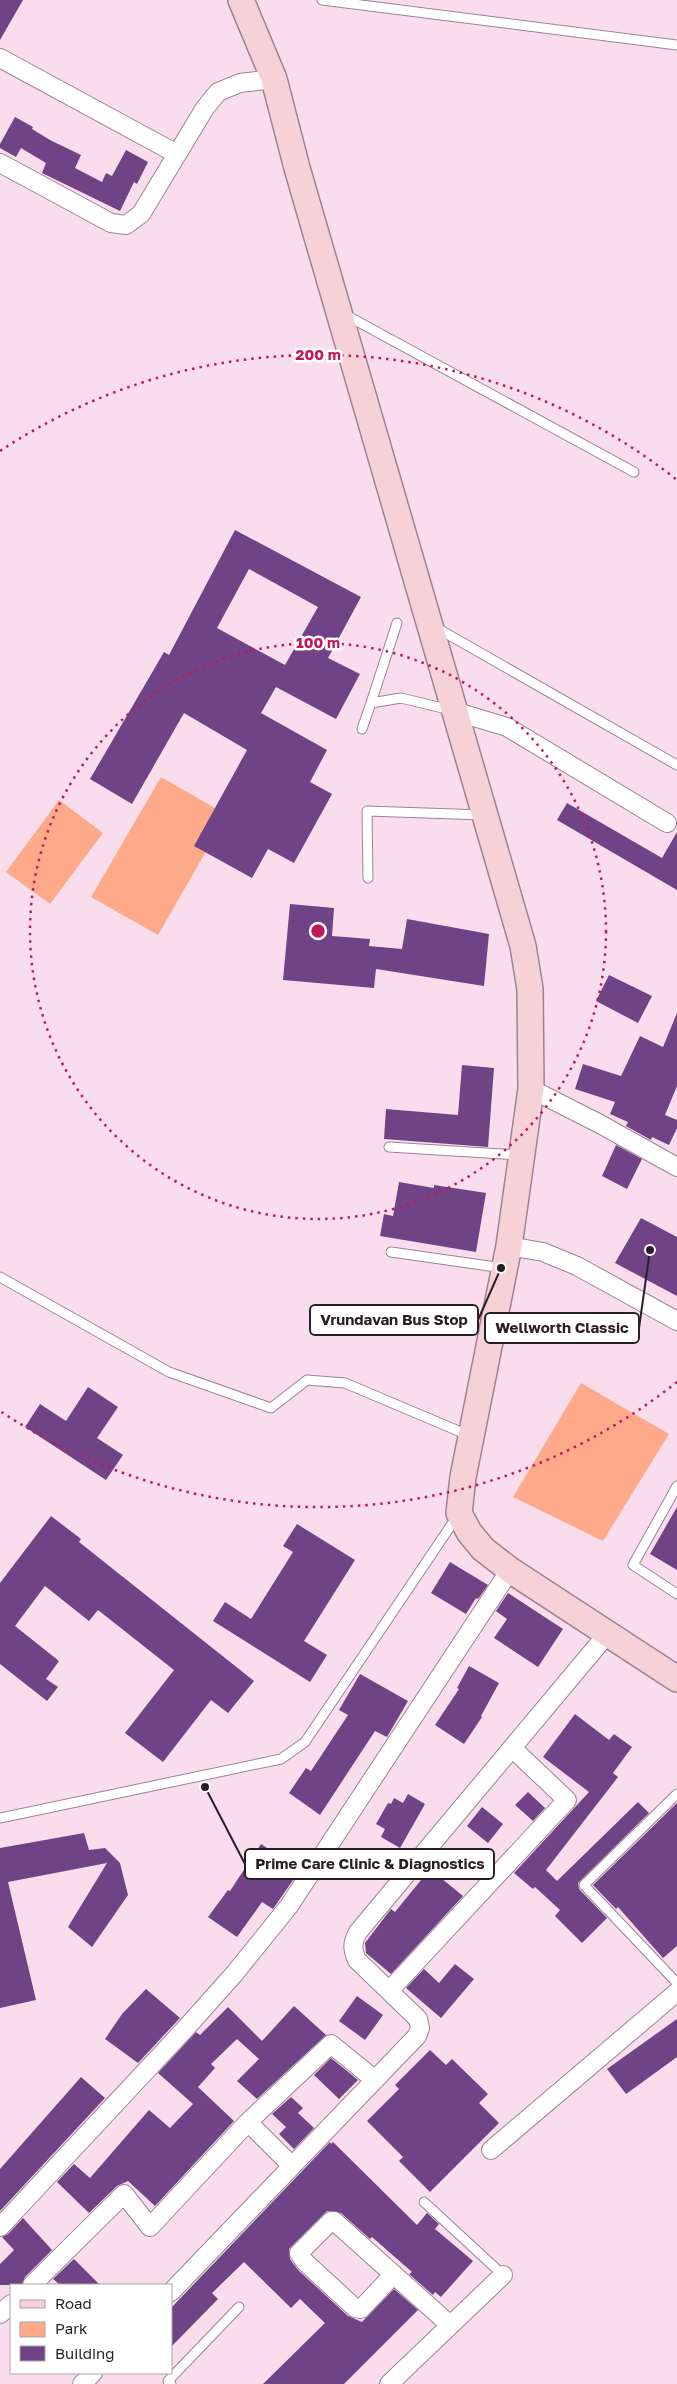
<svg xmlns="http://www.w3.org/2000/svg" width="677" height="2384" viewBox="0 0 677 2384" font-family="'Golos Text',sans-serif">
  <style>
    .green { fill: #fda98a }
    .building { fill: #704286; fill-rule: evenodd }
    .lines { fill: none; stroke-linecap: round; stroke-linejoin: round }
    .lane-casing { stroke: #9d8392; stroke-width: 11 }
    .street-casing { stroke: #9d8392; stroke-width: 20 }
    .secondary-casing { stroke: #9d8392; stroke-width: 28 }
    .lane { stroke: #fff; stroke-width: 9 }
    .street { stroke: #fff; stroke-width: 18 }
    .secondary { stroke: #f6d2d8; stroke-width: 25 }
    .ring { fill: none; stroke: #c2185b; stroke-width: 2.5; stroke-dasharray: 2.5 5 }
    .centre { fill: #c2185b; stroke: #fff; stroke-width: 2.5 }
    .ring-label { font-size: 15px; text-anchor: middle; font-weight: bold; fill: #c2185b; stroke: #fff; stroke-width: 5; stroke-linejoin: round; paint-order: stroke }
    .leader { fill: none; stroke: #281e24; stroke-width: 2 }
    .callout-dot { fill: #281e24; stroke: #fff; stroke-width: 2 }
    .callout { fill: #fff; stroke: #281e24; stroke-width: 2 }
    .callout-label { font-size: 15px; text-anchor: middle; font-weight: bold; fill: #281e24 }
  </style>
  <rect width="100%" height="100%" fill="#fadded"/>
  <!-- green -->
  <path class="green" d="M161,777L227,815L158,935L91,897Z
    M59,800L103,833L50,904L6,872Z
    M581,1383L669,1434L603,1541L513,1497Z"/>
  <!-- building -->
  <path class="building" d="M0,0H23L0,40Z
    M15,117L33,127L32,129L50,140L81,155L75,168L102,182L106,173L112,176L126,150L148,162L137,184L134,182L120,211L42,173L46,163L21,148L16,157L0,148V144Z
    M235,530L361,597L328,658L360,674L336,719L276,687L261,713L327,750L310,782L332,794L294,863L268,849L252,878L194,846L247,750L184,713L132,804L90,779L164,652L169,655ZM249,569L318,607L285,665L217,628Z
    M567,803L662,858L677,832V890L557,820Z
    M290,904L334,908L332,936L370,939L369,946L402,949L407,919L489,934L484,986L376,969L374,988L283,980Z
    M609,975L652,996L638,1023L596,1001Z
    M677,1013V1086L665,1115L677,1120V1128L669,1145L652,1137L651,1140L626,1126L628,1122L610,1114L615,1102L575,1089L583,1064L621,1076L640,1036L663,1047Z
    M462,1065L494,1068L488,1147L384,1139L386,1109L458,1115Z
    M616,1145L642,1159L627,1189L602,1176Z
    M399,1182L434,1188V1185L486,1193L476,1252L380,1236L384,1214L393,1216Z
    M641,1218L677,1237V1296L615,1263Z
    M88,1387L118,1407L97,1438L123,1455L106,1480L25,1427L40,1404L66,1421Z
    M677,1507V1570L650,1554Z
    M51,1516L81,1539L79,1542L254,1681L228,1713L211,1700L163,1762L125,1733L174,1670L98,1610L89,1621L45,1586L15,1626L59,1661L46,1679L58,1687L47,1701L0,1664V1583Z
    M297,1524L355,1560L304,1641L327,1655L310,1682L213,1621L225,1602L251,1619L293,1552L283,1546Z
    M450,1562L488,1585L478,1599L476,1598L466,1614L431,1593Z
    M508,1593L563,1629L538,1667L494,1638L507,1619L496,1611Z
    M469,1666L499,1683L481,1716L482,1717L464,1744L435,1725L459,1689L457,1688Z
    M360,1674L408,1701L387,1737L375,1731L320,1815L289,1793L306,1768L311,1771L348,1715L339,1710Z
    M575,1714L609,1740L614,1734L632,1747L613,1773L618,1777L546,1870L557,1881L638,1802L649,1813L578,1883L579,1889L607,1918L582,1943L555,1916L560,1910L535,1887L533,1889L514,1873L589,1792L543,1757Z
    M528,1792L545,1808L533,1821L515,1805Z
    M408,1794L425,1804L400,1848L381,1837L385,1829L376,1824L388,1803L391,1804L394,1798L403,1803Z
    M677,1803V1946L663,1958L618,1907L616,1909L593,1885Z
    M482,1807L503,1824L488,1843L467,1826Z
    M84,1833L89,1850L105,1848L120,1863L128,1895L92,1947L68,1927L107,1863L8,1882L36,2000L0,2008V1848Z
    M261,1844L300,1870L273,1909L262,1902L237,1937L208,1917L228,1890L230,1891Z
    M430,1869L463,1896L391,1974L366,1953L365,1943L391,1909L395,1912Z
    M455,1964L474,1979L441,2018L406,1988L424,1969L439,1983Z
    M146,1989L180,2018L138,2063L105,2039L122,2014Z
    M357,1996L383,2015L365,2040L339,2021Z
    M294,2006L326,2035L257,2099L237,2081L259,2059L237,2039L211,2064L215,2068L198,2087L234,2121L155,2206L128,2181L117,2186L89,2213L57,2182L74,2164L90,2178L149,2110L170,2128L193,2104L158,2073L196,2032L200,2035L228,2007L262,2041Z
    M677,2019V2057L626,2094L607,2069Z
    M430,2050L446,2065L452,2059L488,2094L479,2103L499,2123L430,2192L399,2161L403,2157L367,2121L399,2089L395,2085Z
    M331,2058L358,2080L339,2099L314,2075Z
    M81,2077L105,2098L0,2211V2169Z
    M291,2097L303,2108L298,2113L314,2128L294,2149L279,2134L286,2127L272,2114Z
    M330,2142L331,2144L333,2142L417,2225L427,2213L439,2224L435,2229L473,2261L441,2297L435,2292L433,2295L409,2274L412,2272L372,2237L370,2239L341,2213L327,2211L289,2249L290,2259L298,2270L348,2316L362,2322L394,2289L418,2310L344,2384H263L325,2323L300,2299L291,2308L244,2262L212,2293L218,2299L171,2347V2308Z
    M23,2218L52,2250L25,2277L22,2285H0V2264L14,2250L2,2237L8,2234Z
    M74,2259L100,2285H60L53,2279Z"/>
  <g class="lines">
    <defs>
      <path id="lane" d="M322,0L677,45
        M344,314L634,472
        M435,627L677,765
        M371,703L397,623
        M362,729L371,703L401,698L451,710
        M368,878L367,811L484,815
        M389,1147L519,1155
        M391,1252L503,1268
        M0,1277L169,1372L271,1408L307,1380L345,1383L468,1435
        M677,1486L633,1565L677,1594
        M677,1794L584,1885L677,1983
        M0,1818L281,1759L305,1742L458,1515
        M424,2202L503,2275
        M171,2384L168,2381L239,2307"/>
      <path id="street" d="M0,58L177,154
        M0,163L111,223L126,225L141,214L205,108L218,92L240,83L274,79
        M454,711L507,727L667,823
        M531,1089L600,1124L677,1167
        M509,1246L543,1252L577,1266L677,1321
        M389,1991L567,1800L512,1748
        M248,2122L292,2166
        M491,2150L677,1992
        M0,2227L186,2028L235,1973L289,1906L510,1570
        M393,2275L361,2309L355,2308L305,2262L299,2253L331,2221H334L450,2325
        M32,2285L124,2194L150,2227L248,2122L331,2044L375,2080
        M171,2292L417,2036L420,2028L418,2019L357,1960C352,1949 352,1943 358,1932L608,1633
        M0,2314L11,2304
        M82,2384L93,2373
        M389,2384L503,2275"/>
      <path id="secondary" d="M241,0L274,79L297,168L523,946L530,989L531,1089L509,1246L463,1477L459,1513L469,1532L483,1549L510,1570L677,1679"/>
    </defs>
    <!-- lane casing -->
    <use href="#lane" class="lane-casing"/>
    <!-- street casing -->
    <use href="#street" class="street-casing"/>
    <!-- secondary casing -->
    <use href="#secondary" class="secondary-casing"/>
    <!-- lane -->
    <use href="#lane" class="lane"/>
    <!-- street -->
    <use href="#street" class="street"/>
    <!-- secondary -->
    <use href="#secondary" class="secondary"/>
  </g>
  <!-- distance rings -->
  <g class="ring">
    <circle cx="318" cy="931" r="288"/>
    <path d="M677 1382A576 576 0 0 1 0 1411M0 451A576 576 0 0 1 677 480"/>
  </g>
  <circle cx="318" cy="931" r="8" class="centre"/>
  <g class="ring-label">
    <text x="318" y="360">200 m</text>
    <text x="318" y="648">100 m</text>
  </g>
  <!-- callouts -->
  <path class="leader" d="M501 1268L478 1320M650 1250L639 1328M205 1787L245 1864"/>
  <g class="callout-dot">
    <circle cx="501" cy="1268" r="5"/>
    <circle cx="650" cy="1250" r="5"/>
    <circle cx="205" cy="1787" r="5"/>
  </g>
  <g class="callout">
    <rect x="310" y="1305" width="168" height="30" rx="5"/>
    <rect x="485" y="1313" width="154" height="30" rx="5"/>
    <rect x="245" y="1849" width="249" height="30" rx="5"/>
  </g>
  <g class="callout-label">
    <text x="394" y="1325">Vrundavan Bus Stop</text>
    <text x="562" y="1333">Wellworth Classic</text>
    <text x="370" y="1869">Prime Care Clinic &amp; Diagnostics</text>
  </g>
  <!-- legend -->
  <rect x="10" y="2284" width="162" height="90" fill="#ffffff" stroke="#a9a5a7"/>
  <rect x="20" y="2300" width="25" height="8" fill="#f6d2d8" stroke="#a9a5a7"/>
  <text x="55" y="2309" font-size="15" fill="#281e24">Road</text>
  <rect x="20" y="2322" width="25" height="15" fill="#fda98a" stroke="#a9a5a7"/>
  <text x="55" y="2334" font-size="15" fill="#281e24">Park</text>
  <rect x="20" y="2346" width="25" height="15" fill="#704286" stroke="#a9a5a7"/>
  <text x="55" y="2359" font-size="15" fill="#281e24">Building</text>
</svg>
